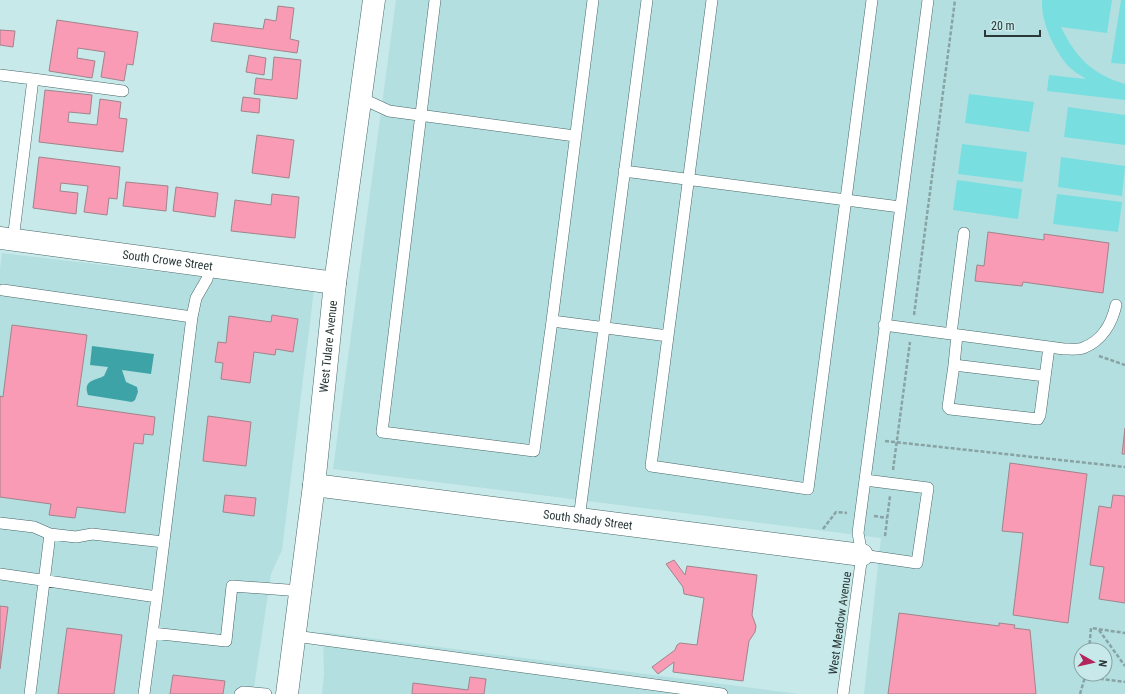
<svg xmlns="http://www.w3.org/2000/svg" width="1125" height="694" viewBox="0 0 1125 694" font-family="'Roboto Condensed',sans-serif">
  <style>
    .built { fill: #b3dfe0; fill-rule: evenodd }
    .green { fill: #79dee0 }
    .water { fill: #3ea3a6 }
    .building { fill: #f99bb4; stroke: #a1848b }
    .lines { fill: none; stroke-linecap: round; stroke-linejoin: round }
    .service-casing { stroke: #486667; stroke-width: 12 }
    .minor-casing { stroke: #486667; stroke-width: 23 }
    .tertiary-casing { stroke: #486667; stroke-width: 23 }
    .path { stroke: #89a3a4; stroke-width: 2.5; stroke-dasharray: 4 2; stroke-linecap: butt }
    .service { stroke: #fff; stroke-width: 11 }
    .minor { stroke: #fff; stroke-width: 22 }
    .tertiary { stroke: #fff; stroke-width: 22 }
    .labels { text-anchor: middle; stroke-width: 3; stroke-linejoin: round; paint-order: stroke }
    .street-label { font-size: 12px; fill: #2a3838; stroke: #c7e9ea }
  </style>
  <rect width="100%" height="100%" fill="#c7e9ea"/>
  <!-- built -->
  <path class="built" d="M396,0H1125V694H864L881,538L333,469ZM1081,650H1105V674H1081Z
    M2,253L314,290L282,550L271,574L253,694H0V269Z
    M323,632L799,694H322L324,675Z"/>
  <!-- green -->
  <path class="green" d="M1042,0H1112L1107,33L1061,27C1076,58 1092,74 1125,84V100L1047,91L1049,75L1086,79C1080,75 1073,71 1068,66C1054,49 1041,23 1042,0Z
    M1121,0H1125V64L1111,63Z
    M969,94L1034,102L1029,132L965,123Z
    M1068,107L1125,115V145L1064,137Z
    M962,144L1027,152L1023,182L958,174Z
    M1061,157L1125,166L1122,196L1058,187Z
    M957,180L1022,189L1018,219L953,210Z
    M1057,194L1122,202L1118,232L1053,224Z"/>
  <!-- water -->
  <path class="water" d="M92,346L154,354L151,374L122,370L126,382L137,387L138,392L135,400L132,402L88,395C83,380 94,381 104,376L108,367L90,365Z"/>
  <!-- building -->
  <path class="building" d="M278,6L294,8L290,39L299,41L297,53L211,41L214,23L263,29L265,19L276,21Z
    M57,20L138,32L133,65L127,64L124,81L101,77L105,52L78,48L77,58L95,61L92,78L49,71Z
    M0,30L15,31L13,47L0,45Z
    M249,55L266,58L264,75L246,72Z
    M274,57L301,60L297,99L254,94L256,78L272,80Z
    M45,90L92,95L90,114L69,112L68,122L97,125L100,99L121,102L119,118L127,119L123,152L39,142Z
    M243,97L260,99L259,113L241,111Z
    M257,135L294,140L289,178L252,173Z
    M39,157L120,167L117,199L109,198L107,215L84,212L88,186L61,183L60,191L78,193L76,214L33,208Z
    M126,182L168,186L166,211L123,206Z
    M176,187L218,193L215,217L173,211Z
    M272,194L299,197L295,238L231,231L235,200L271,205Z
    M988,232L1044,240V234L1109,243L1103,293L1023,282L1022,286L975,281L977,265L984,266Z
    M272,315L298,319L293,352L276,349L275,355L254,352L250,383L221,379L223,363L215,362L218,342L226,343L229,316L271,322Z
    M12,325L87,335L77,406L155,417L153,435L144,434L143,444L134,443L125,513L77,507L75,518L49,515L51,504L0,497V396L3,397Z
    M208,416L251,422L246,466L203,461Z
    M1125,428V454H1122Z
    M1010,463L1087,474L1068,623L1013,615L1023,533L1002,531Z
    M225,495L256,498L254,516L223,512Z
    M1113,495L1125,496V603L1099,599L1104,567L1090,565L1099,506L1111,508Z
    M674,560L685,575L687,566L757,575L752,615L756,626L755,632L749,641L743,681L673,672L674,662L658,674L652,667L675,650L677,645L680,643L697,645L704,598L684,594L683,587L666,564Z
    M0,606L8,607L0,669Z
    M899,613L999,626V623L1015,625L1014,628L1030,630L1036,694H888Z
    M67,628L122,635L114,694H58Z
    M173,675L225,681L223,694H170Z
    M470,677L486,679L484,694H412L413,683L468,690Z"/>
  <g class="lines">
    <defs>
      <path id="service" d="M435,0L382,432L534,451L552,321
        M593,0L552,321L668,336
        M712,0L651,466L808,489L872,0
        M0,75L33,79L13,240
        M33,79L123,91
        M361,98L389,111L575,136
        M624,171L900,207
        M3,290L192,317
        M884,325L1064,349C1070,349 1078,350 1083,348C1102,341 1112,323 1116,305
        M951,334L964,233
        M954,365L957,335
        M1045,376L954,365L948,407L950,409L1038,419L1040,415L1049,347
        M579,519L647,0
        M0,523L34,527L50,534L76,537L92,534L164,542
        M862,555L917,563L928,488L865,480
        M0,574L157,597L192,317L196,298L207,279L210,266
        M152,633L226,641L232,586L301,591
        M295,636L722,694
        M30,694L50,534
        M144,694L157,597
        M240,694L243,692L266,694
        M843,694L862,555L858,533L928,0"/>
      <g id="minor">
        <path id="s1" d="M0,238L335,283"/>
        <path id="s2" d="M314,485L862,555"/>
      </g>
      <g id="tertiary">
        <path id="s3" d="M287,694L314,485L335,283L374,0"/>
      </g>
    </defs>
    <!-- service casing -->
    <use href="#service" class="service-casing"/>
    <!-- minor casing -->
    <use href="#minor" class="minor-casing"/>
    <!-- tertiary casing -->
    <use href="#tertiary" class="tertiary-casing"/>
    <!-- path -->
    <path class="path" d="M914,315L955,0
      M1099,356L1125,365
      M885,441L1125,467
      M893,470L910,342
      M874,516L887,518
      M823,529L836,512L847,513
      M885,536L890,496
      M1099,630L1125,666
      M1089,650L1091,628L1125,633
      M1086,674L1085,677L1125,682
      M1080,694L1085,677"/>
    <!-- service -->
    <use href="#service" class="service"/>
    <!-- minor -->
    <use href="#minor" class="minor"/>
    <!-- tertiary -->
    <use href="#tertiary" class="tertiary"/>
  </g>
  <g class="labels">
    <!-- street labels -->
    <g class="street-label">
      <text dy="4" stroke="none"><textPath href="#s1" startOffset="169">South Crowe Street</textPath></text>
      <text dy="4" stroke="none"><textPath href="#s3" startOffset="350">West Tulare Avenue</textPath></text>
      <text dy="4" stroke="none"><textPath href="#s2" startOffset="276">South Shady Street</textPath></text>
      <text transform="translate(840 623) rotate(-82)" y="4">West Meadow Avenue</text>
    </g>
  </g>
  <!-- north arrow -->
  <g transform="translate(1093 662) rotate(98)"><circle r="19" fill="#c7e9ea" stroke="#88a2a3"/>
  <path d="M0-3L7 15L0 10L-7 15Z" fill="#b3265d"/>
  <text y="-6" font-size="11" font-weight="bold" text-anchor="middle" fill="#2a3838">N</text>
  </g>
  <!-- scale -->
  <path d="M985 30v6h55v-6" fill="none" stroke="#2a3838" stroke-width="2"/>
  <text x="991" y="30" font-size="12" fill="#2a3838" stroke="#c7e9ea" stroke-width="3" paint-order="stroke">20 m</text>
</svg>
